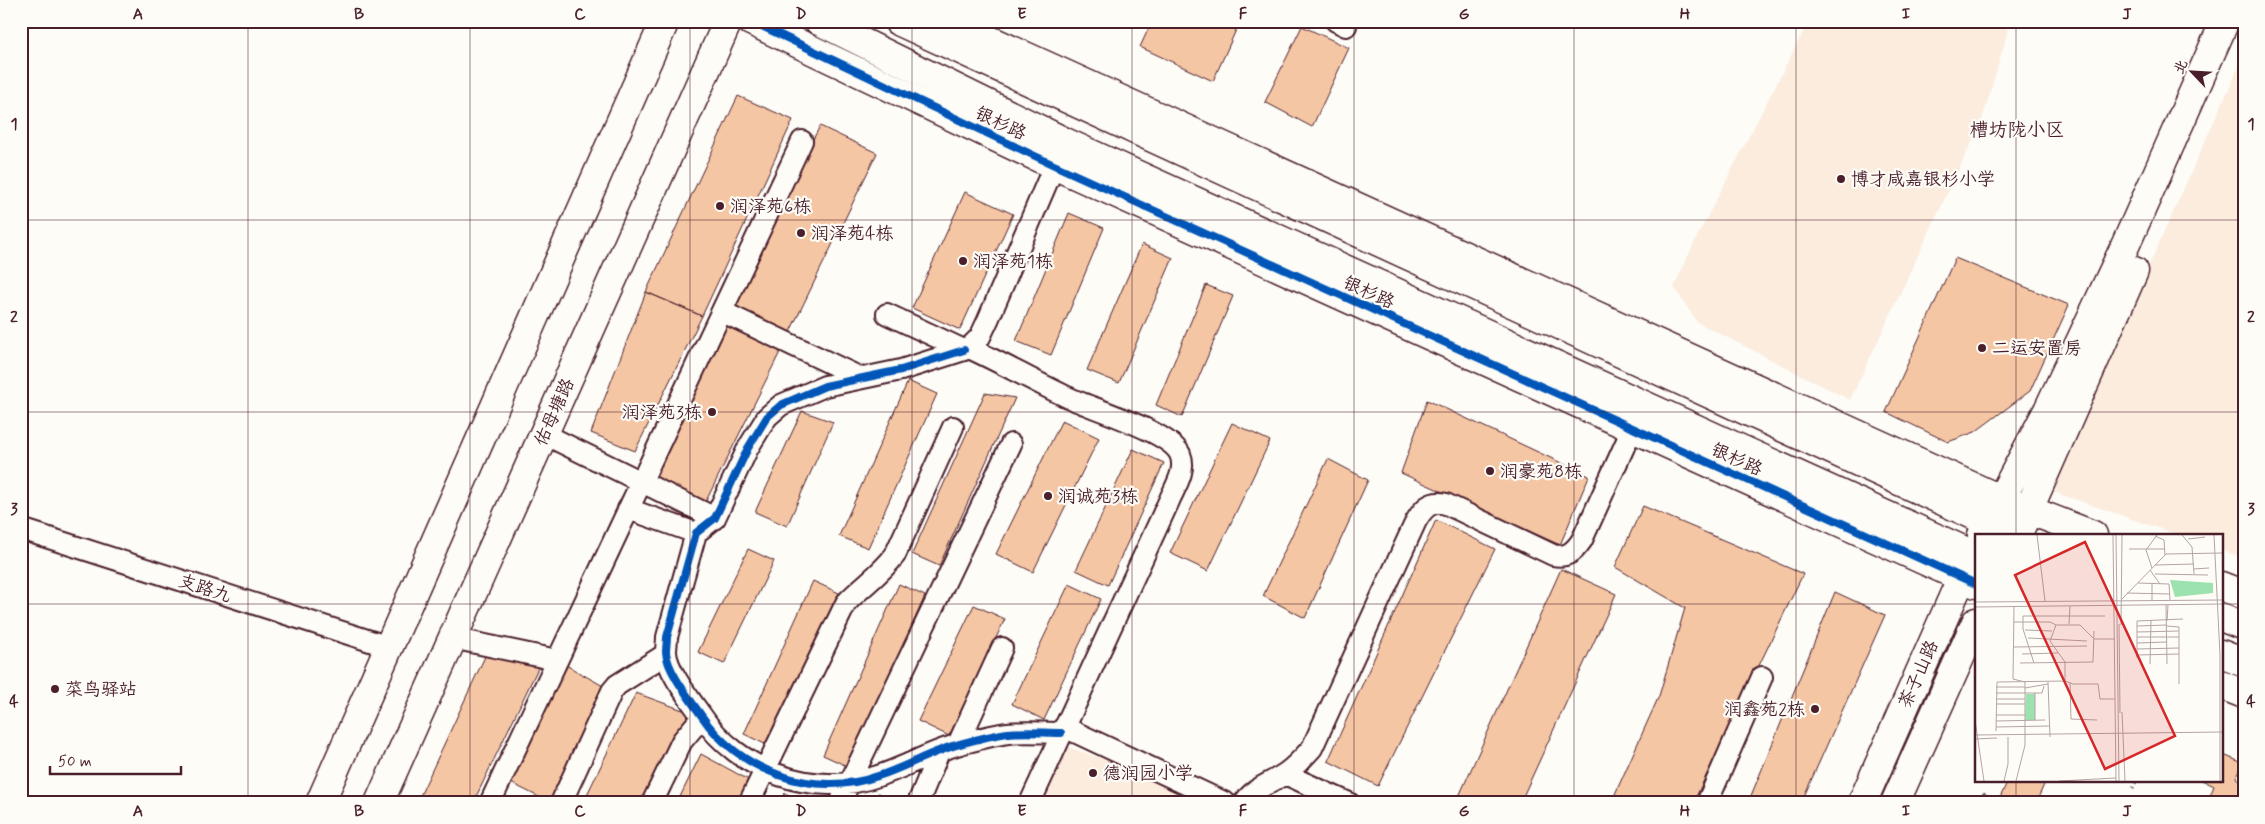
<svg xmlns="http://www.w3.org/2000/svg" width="2265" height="824" viewBox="0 0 2265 824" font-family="Mynerve,'LXGW WenKai TC',sans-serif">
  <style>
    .built { fill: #fbecde }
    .building { fill: #f5c6a4; stroke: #4a1f2b }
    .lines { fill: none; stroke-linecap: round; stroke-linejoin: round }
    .street-casing { stroke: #4a1f2b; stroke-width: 24 }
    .secondary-casing { stroke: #4a1f2b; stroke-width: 31 }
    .primary-casing { stroke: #4a1f2b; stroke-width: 31 }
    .path { stroke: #4a1f2b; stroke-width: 3; stroke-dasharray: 1 4; stroke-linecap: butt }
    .street { stroke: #fdfcf7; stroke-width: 20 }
    .secondary { stroke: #fdfcf7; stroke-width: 28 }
    .primary { stroke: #fdfcf7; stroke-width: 28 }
    .cycleway-casing { stroke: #fdfcf7; stroke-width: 11 }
    .cycleway { stroke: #0057b8; stroke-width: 8 }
    .grid { fill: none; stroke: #4a1f2b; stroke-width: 1; stroke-opacity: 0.55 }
    .poi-dot { fill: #4a1f2b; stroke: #fdfcf7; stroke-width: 2 }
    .labels { text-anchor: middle; stroke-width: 4.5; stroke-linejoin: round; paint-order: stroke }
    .street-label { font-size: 18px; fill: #4a1f2b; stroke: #fdfcf7 }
    .poi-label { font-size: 18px; fill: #4a1f2b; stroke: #fdfcf7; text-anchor: start }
    .neighbourhood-label { font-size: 19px; fill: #4a1f2b; stroke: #fdfcf7 }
    .inset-road { fill: none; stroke: #b5a4a5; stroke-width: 1 }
    .view { fill: #d62828; fill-opacity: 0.15; stroke: #d62828; stroke-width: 2.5 }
    .inset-edge { fill: none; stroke: #4a1f2b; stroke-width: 2.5 }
    .neatline { fill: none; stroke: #4a1f2b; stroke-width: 2 }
    .grid-label { font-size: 16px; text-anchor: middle; font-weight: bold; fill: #4a1f2b }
  </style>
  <rect width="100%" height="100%" fill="#fdfcf7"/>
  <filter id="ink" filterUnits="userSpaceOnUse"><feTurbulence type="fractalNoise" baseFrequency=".02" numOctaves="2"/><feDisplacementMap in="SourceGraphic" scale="10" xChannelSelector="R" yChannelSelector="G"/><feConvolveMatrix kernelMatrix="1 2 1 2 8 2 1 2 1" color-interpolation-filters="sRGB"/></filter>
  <g filter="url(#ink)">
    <!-- built -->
    <path class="built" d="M1809,21H2011L1982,120L1850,400L1697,322L1674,287L1697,237Z
      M2244,55V558L2221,550V535H2178L2048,490Z
      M1057,743L1226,803H1032Z"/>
    <!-- building -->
    <path class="building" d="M1152,21H1240L1213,81L1140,47Z
      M1302,26L1349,48L1312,127L1265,102Z
      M738,96L793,120L702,316L646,292Z
      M820,126L877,153L785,342L723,312Z
      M965,192L1013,214L960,330L912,308Z
      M1069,213L1104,228L1051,355L1016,341Z
      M1142,244L1173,258L1119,383L1087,370Z
      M1955,258L2069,305L2030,391L1975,432L1948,442L1886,412Z
      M1206,285L1233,296L1182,417L1156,405Z
      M646,292L702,316L635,451L591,433Z
      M723,312L785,342L701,511L640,482Z
      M908,381L937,394L868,548L839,536Z
      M985,393L1015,398L939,566L912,554Z
      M1427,400L1589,476L1560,545L1401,473Z
      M802,411L833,422L787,526L755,512Z
      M1062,420L1099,438L1033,572L996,554Z
      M1232,423L1270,441L1208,571L1170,553Z
      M1133,449L1164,463L1108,585L1076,570Z
      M1328,459L1368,480L1305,618L1263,596Z
      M1643,506L1803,574L1693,803H1611L1659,696L1685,608L1615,567Z
      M1436,520L1495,549L1378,786L1328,761Z
      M748,549L774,561L724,664L698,652Z
      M1561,569L1616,594L1520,803H1456Z
      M813,581L839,593L769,746L744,734Z
      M899,584L925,596L849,767L823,755Z
      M1069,584L1101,599L1044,720L1012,704Z
      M1835,592L1885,615L1801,803H1748Z
      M974,605L1005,619L949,736L918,721Z
      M495,635L539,666L473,803H442L420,796Z
      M557,660L612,691L561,803H551L501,778Z
      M636,693L702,717L656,803H583Z
      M701,754L758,785L749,803H677Z
      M2221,754L2243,763L2236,778L2244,782V803H2207L2214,786L2202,780H2221Z
      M2008,780H2046L2036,803H1979L1983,793L1999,800Z
      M785,793L806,803H781Z
      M878,793L900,803H873Z"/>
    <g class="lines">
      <defs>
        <path id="street" d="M1336,21L1346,26
          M723,312L861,378
          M887,314L964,350L969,348C1002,363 1033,381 1065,396C1090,408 1169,431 1180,454C1187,470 1175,487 1169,501L1030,803
          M969,348L980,337L988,320L1060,152
          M964,350L901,370L825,386L781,405L767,417L748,448L715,518L696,533L667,637C667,642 666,647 666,652C667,671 690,699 701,715C738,771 814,799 878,776C906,767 932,751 960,744C975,740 992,735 1008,733C1025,731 1044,733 1061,733
          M544,434L715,518
          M628,509L696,533
          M21,529L389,647
          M452,638L557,660
          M1064,727L1226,803
          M958,744L1002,648
          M1285,774L1349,803
          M490,803L802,141
          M561,803L612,691L617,685L666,654
          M652,803L682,741L702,717
          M749,803L846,603C863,585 880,575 895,555L953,427
          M840,803L1011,444
          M918,803L939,752
          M1244,803C1253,788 1272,783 1286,773C1296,766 1304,757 1312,748L1416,521C1423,509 1430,500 1446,504L1553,555C1567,558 1574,552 1582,540L1638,416
          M1707,803L1762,677"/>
        <path id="secondary" d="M751,21L1054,165L1976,584
          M948,21L2000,499L2093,535
          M2021,527L2134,271
          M1982,535L2048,410L2125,246L2225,21
          M2221,586L2244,595
          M2221,685L2244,694
          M1862,803L1969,561
          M1895,803L1976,622"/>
        <path id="primary" d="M819,21L1065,142L1976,556
          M898,21L2017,535
          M2221,617L2244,626
          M2221,654L2244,663
          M320,803L665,21
          M379,803L728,21"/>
      </defs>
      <!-- street casing -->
      <use href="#street" class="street-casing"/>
      <!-- secondary casing -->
      <use href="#secondary" class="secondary-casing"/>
      <!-- primary casing -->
      <use href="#primary" class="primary-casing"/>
      <!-- path -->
      <path class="path" d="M2133,788L2137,780"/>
      <!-- street -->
      <use href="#street" class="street"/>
      <!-- secondary -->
      <use href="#secondary" class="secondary"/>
      <!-- primary -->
      <use href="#primary" class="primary"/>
      <defs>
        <path id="cycleway" d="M751,21L1054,165L1976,584
          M964,350L901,370L825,386L781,405L767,417L748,448L715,518L696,533L667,637C667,642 666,647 666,652C667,671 690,699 701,715C738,771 814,799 878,776C906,767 932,751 960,744C975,740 992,735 1008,733C1025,731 1044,733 1061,733"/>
      </defs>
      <!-- cycleway casing -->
      <use href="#cycleway" class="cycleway-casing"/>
      <!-- cycleway -->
      <use href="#cycleway" class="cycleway"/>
    </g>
  </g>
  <!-- grid -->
  <path class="grid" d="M248,21V803M470,21V803M690,21V803M912,21V803M1132,21V803M1354,21V803M1574,21V803M1796,21V803M2016,21V535M21,220H2244M21,412H2244M21,604H1976M2221,604H2244M2016,780V803"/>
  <!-- markers -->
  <g class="poi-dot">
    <circle cx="1841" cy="179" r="5"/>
    <circle cx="720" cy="206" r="5"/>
    <circle cx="801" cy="233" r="5"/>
    <circle cx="963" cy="261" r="5"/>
    <circle cx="1982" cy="348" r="5"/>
    <circle cx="712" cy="412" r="5"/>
    <circle cx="1490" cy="471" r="5"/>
    <circle cx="1048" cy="496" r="5"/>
    <circle cx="55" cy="689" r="5"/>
    <circle cx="1815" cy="709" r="5"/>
    <circle cx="1093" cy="773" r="5"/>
  </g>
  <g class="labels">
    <!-- street labels -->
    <g class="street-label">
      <text transform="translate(1001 123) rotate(25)" y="6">银杉路</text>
      <text transform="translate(1369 292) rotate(24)" y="6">银杉路</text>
      <text transform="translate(554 412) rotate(-66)" y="6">佑母塘路</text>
      <text transform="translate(1737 459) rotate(24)" y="6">银杉路</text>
      <text transform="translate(205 588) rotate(18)" y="6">支路九</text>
      <text transform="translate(1918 674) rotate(-66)" y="6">茶子山路</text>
    </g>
    <!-- poi labels -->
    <g class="poi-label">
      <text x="1851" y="185">博才咸嘉银杉小学</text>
      <text x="730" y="212">润泽苑6栋</text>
      <text x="811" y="239">润泽苑4栋</text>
      <text x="973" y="267">润泽苑1栋</text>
      <text x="1992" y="354">二运安置房</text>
      <text x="702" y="418" text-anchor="end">润泽苑3栋</text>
      <text x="1500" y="477">润豪苑8栋</text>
      <text x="1058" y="502">润诚苑3栋</text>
      <text x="65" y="695">菜鸟驿站</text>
      <text x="1805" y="715" text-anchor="end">润鑫苑2栋</text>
      <text x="1103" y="779">德润园小学</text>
    </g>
    <!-- neighbourhood labels -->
    <g class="neighbourhood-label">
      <text x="2017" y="136">槽坊陇小区</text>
    </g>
  </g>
  <!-- overview -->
  <g transform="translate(1975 534)">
    <rect width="248" height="248" fill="#fdfcf7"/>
    <path d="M195,46L238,49V59L200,63ZM51,160H60V186H50Z" fill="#9ce2ae"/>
    <path class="inset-road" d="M62,1L70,67M138,1L141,247M141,1L144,247M207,1L217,13L219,40M239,1L245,121V247M180,2L189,6L190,21M213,5L230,3M154,15H190M180,31L219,30M177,34L171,16L182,1M219,35L234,34M175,36L185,50M180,40L233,41M163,49L194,50L195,66M177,50V66M152,59L195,60M147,65L191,20L248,19M0,68L248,66M191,71L192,130M0,73L248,70M192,87L193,71M39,88H75L81,91M94,90L95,72M144,90L145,179M146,91L147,1M162,92L192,91M192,92L204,93V150M50,96L77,97M162,98L204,97M162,103H204M53,104L112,107M119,105H140M162,109L192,108M39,113L112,112M162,115L204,114M47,120L83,119M162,121L204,120M162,124V87L208,85M90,128L75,107L81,91H105L118,104M45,129L118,128L119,97M59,129L48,95V82H130M175,130L176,86M38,145L50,148V211L41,247M38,145L39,73M90,147V128M73,148L75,203M95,149L96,185L122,186M21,153H50M50,154L73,150M21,159H67L69,152M60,159V186M21,165H50M21,170H50M147,178L150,247M21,181H50M0,186L9,247M21,187L70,186M21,193L74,192M21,197L22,148L90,147L98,150H123L125,165H140M0,201L248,198M0,205L22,204M29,247L33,230V203M84,247L141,244"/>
    <path class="view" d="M110,8L200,202L130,235L40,41Z"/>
    <rect width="248" height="248" class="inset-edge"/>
  </g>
  <!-- margin -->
  <rect width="2265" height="824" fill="none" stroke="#fdfcf7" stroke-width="55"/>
  <!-- north arrow -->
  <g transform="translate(2192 72) rotate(295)" stroke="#fdfcf7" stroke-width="4" paint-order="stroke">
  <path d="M0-4L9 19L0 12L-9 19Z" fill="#4a1f2b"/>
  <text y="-8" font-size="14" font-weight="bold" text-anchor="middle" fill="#4a1f2b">北</text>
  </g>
  <!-- scale -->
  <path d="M50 766v8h131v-8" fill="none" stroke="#4a1f2b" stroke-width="2.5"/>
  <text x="58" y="766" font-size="15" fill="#4a1f2b" stroke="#fdfcf7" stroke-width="4" paint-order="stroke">50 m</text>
  <rect x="28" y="28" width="2210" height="768" class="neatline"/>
  <g class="grid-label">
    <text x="138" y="19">A</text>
    <text x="359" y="19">B</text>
    <text x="580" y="19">C</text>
    <text x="801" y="19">D</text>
    <text x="1022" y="19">E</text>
    <text x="1243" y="19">F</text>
    <text x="1464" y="19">G</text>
    <text x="1685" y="19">H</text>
    <text x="1906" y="19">I</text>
    <text x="2127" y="19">J</text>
    <text x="14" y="129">1</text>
    <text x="2251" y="129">1</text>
    <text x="14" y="322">2</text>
    <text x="2251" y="322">2</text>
    <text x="14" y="514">3</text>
    <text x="2251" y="514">3</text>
    <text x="14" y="706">4</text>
    <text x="2251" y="706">4</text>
    <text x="138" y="816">A</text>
    <text x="359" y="816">B</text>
    <text x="580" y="816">C</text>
    <text x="801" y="816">D</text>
    <text x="1022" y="816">E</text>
    <text x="1243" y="816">F</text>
    <text x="1464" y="816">G</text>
    <text x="1685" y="816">H</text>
    <text x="1906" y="816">I</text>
    <text x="2127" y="816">J</text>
  </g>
</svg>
